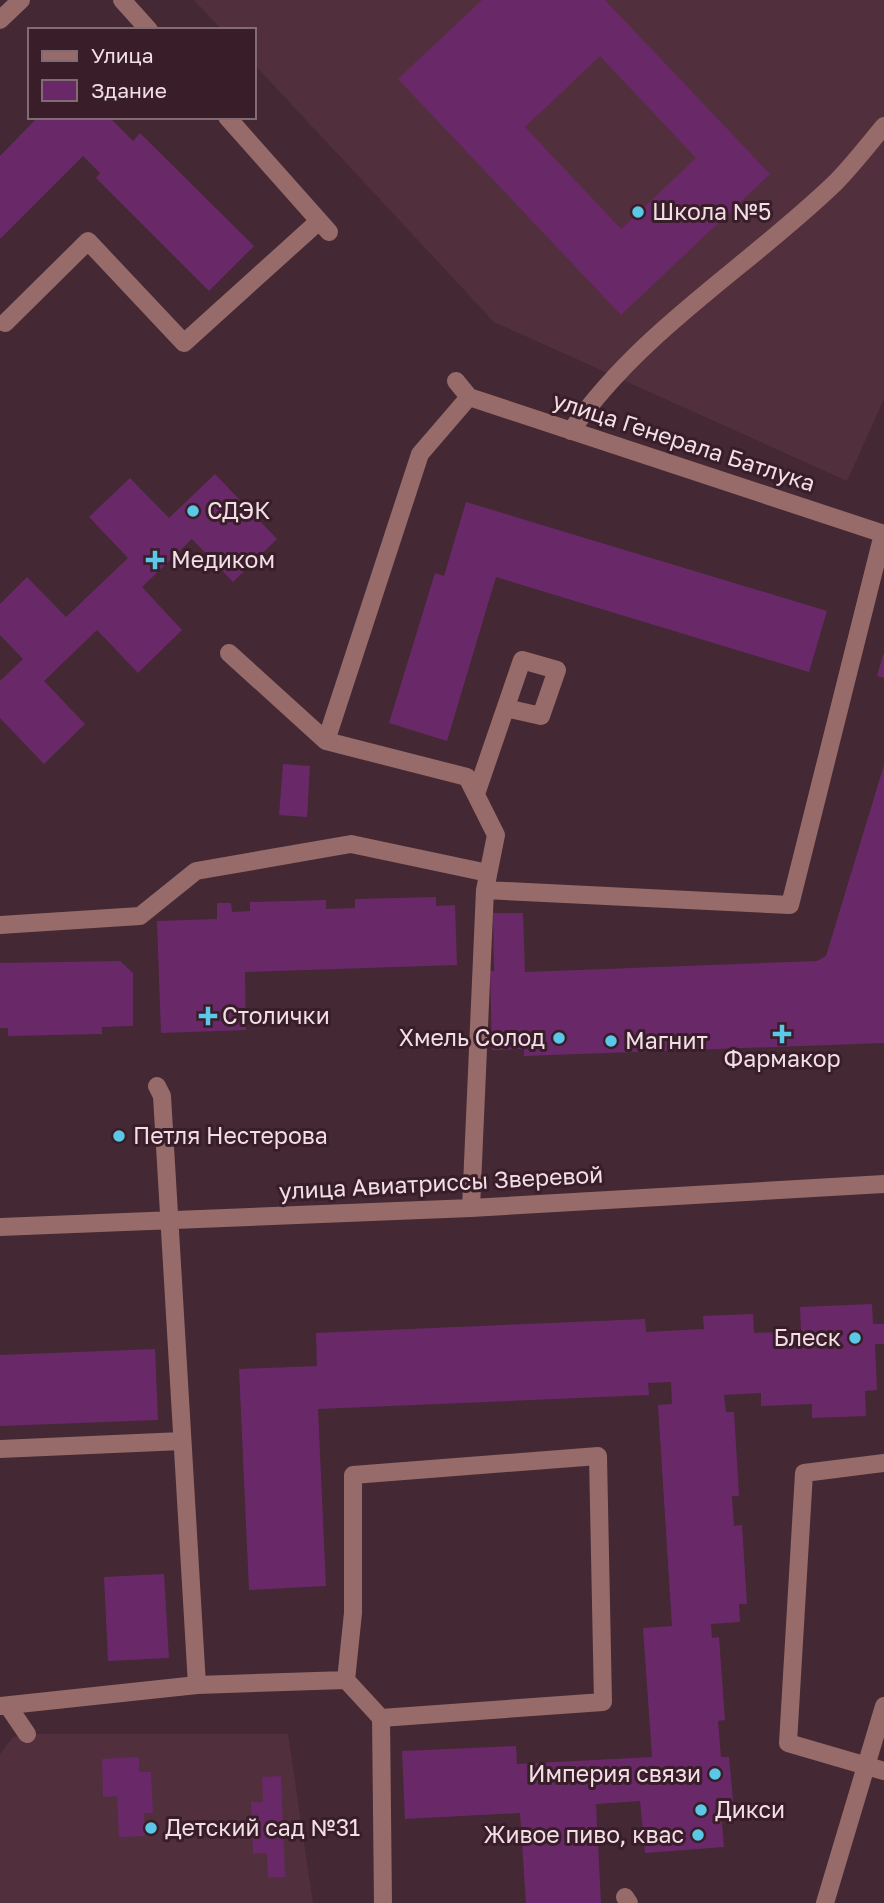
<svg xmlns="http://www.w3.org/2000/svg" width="884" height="1903" viewBox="0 0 884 1903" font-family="'Golos Text',sans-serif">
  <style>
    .built { fill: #522f3d }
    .building { fill: #692969; fill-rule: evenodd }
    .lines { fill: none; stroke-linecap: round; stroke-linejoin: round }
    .minor { stroke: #966b69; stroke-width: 18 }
    .poi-dot { fill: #5ac8e6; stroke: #391e29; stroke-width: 2.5 }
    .labels { text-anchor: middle; stroke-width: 6; stroke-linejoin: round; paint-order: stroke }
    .poi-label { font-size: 23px; fill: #f2dfe6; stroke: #391e29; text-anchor: start }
    .street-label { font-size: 23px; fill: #f2dfe6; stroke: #391e29 }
  </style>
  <rect width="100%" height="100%" fill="#442833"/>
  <!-- built -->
  <path class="built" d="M194,0H884V399L847,481L494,322L254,64V30H222Z
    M27,1734H288L313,1903H0V1754L13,1737Z"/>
  <!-- building -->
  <path class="building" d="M482,0H605L770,174L621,315L398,79ZM600,56L696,158L621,229L525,127Z
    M38,117H109L133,141L140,133L254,246L209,291L96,178L100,173L83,156L0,239V156Z
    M215,474L277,539L233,582L192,539L142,587L182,630L138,673L97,630L44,681L85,724L44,764L0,718V681L23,659L0,635V604L27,577L66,617L128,558L89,517L130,478L169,518Z
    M466,502L827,611L809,672L496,577L447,741L389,723L435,573L444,576Z
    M883,655H884V678L877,676Z
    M283,764L310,766L307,817L279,815Z
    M884,765V1043L524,1056V1049L492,1050L490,971H494L493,913H523L525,972L817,961L826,956Z
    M436,897V906L455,905L457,965L245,972L246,1030L161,1033L157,921L217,919V903H231L232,912L250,911V902L326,900V909L355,908V899Z
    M120,961L133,973V1026L102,1027V1034L8,1036V1028H0V963Z
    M872,1304L873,1324H884V1344H875L877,1390L865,1391L866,1416L812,1418V1404L761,1406V1393L724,1395L726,1412H734L739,1496H732L734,1526L742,1525L747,1604H739L740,1622L711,1624L712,1638L719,1637L725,1720L718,1721L721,1757H729L734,1811L721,1812L724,1847L645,1853L640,1801L596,1804L601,1903H526L520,1813L405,1819L402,1751L516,1746L517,1764L652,1757L643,1628L672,1626L658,1405L672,1404L671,1382L648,1383L649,1395L318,1409L326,1586L249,1590L239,1369L317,1366L316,1333L645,1319L646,1332L704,1329L703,1316L753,1314L754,1333L801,1331L800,1307Z
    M155,1349L158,1420L0,1426V1355Z
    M164,1574L169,1658L108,1661L104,1577Z
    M139,1757V1772H151L153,1813H144L145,1836L119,1837L117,1796L103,1797L102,1759Z
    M281,1776L285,1877L268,1878L267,1853L253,1854L251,1802H263L262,1777Z"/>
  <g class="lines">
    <!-- minor -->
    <path class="minor" d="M122,0L149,30
      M0,20L21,0
      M227,117L329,232
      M5,323L88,241L184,343L319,221
      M456,381L469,397
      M469,397L420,454L326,741L467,777L496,835L485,890
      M469,397L884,534
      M571,431C641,330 748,267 835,183C852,166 868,145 884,126
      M229,653L326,741
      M476,794L522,660L557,670L541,716L506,708
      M0,925L140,916L196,871L351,844L488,873
      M471,1208L485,890L790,905L883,534
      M0,1227L471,1208L884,1184
      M0,1449L182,1441
      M884,1463L804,1473L788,1743L884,1771
      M346,1680L353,1613V1475L598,1456L603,1702L381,1718L383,1903
      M197,1685L346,1680L381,1718
      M0,1706L197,1685L162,1096L157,1086
      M8,1706L27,1734
      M625,1897L629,1903
      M825,1903L884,1706"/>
  </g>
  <!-- markers -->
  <g class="poi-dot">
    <circle cx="638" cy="212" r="7"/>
    <circle cx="193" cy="511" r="7"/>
    <path d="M151.5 549.5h7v7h7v7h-7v7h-7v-7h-7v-7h7z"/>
    <path d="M204.5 1005.5h7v7h7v7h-7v7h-7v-7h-7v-7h7z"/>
    <path d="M778.5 1023.5h7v7h7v7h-7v7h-7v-7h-7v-7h7z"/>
    <circle cx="559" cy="1038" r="7"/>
    <circle cx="611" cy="1041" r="7"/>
    <circle cx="119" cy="1136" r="7"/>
    <circle cx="855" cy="1338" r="7"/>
    <circle cx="715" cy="1774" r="7"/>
    <circle cx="701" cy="1810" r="7"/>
    <circle cx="151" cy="1828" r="7"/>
    <circle cx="698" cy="1835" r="7"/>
  </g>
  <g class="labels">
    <!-- poi labels -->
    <g class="poi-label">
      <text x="652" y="220">Школа №5</text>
      <text x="207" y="519">СДЭК</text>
      <text x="171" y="568">Медиком</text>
      <text x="222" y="1024">Столички</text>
      <text x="545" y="1046" text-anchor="end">Хмель Солод</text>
      <text x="625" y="1049">Магнит</text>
      <text x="782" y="1067" text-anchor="middle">Фармакор</text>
      <text x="133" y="1144">Петля Нестерова</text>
      <text x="841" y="1346" text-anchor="end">Блеск</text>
      <text x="701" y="1782" text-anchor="end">Империя связи</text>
      <text x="715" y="1818">Дикси</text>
      <text x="165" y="1836">Детский сад №31</text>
      <text x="684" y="1843" text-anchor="end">Живое пиво, квас</text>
    </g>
    <!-- street labels -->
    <g class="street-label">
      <text transform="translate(684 442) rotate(18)" y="8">улица Генерала Батлука</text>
      <text transform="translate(441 1183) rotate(-3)" y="8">улица Авиатриссы Зверевой</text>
    </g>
  </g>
  <!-- legend -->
  <rect x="28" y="28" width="228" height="91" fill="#391e29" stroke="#836b75" stroke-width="2"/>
  <rect x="42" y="51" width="35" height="10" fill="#966b69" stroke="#836b75" stroke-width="2"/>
  <text x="91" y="63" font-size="21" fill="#f2dfe6">Улица</text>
  <rect x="42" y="80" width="35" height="21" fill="#692969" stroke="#836b75" stroke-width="2"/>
  <text x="91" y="98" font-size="21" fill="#f2dfe6">Здание</text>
</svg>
